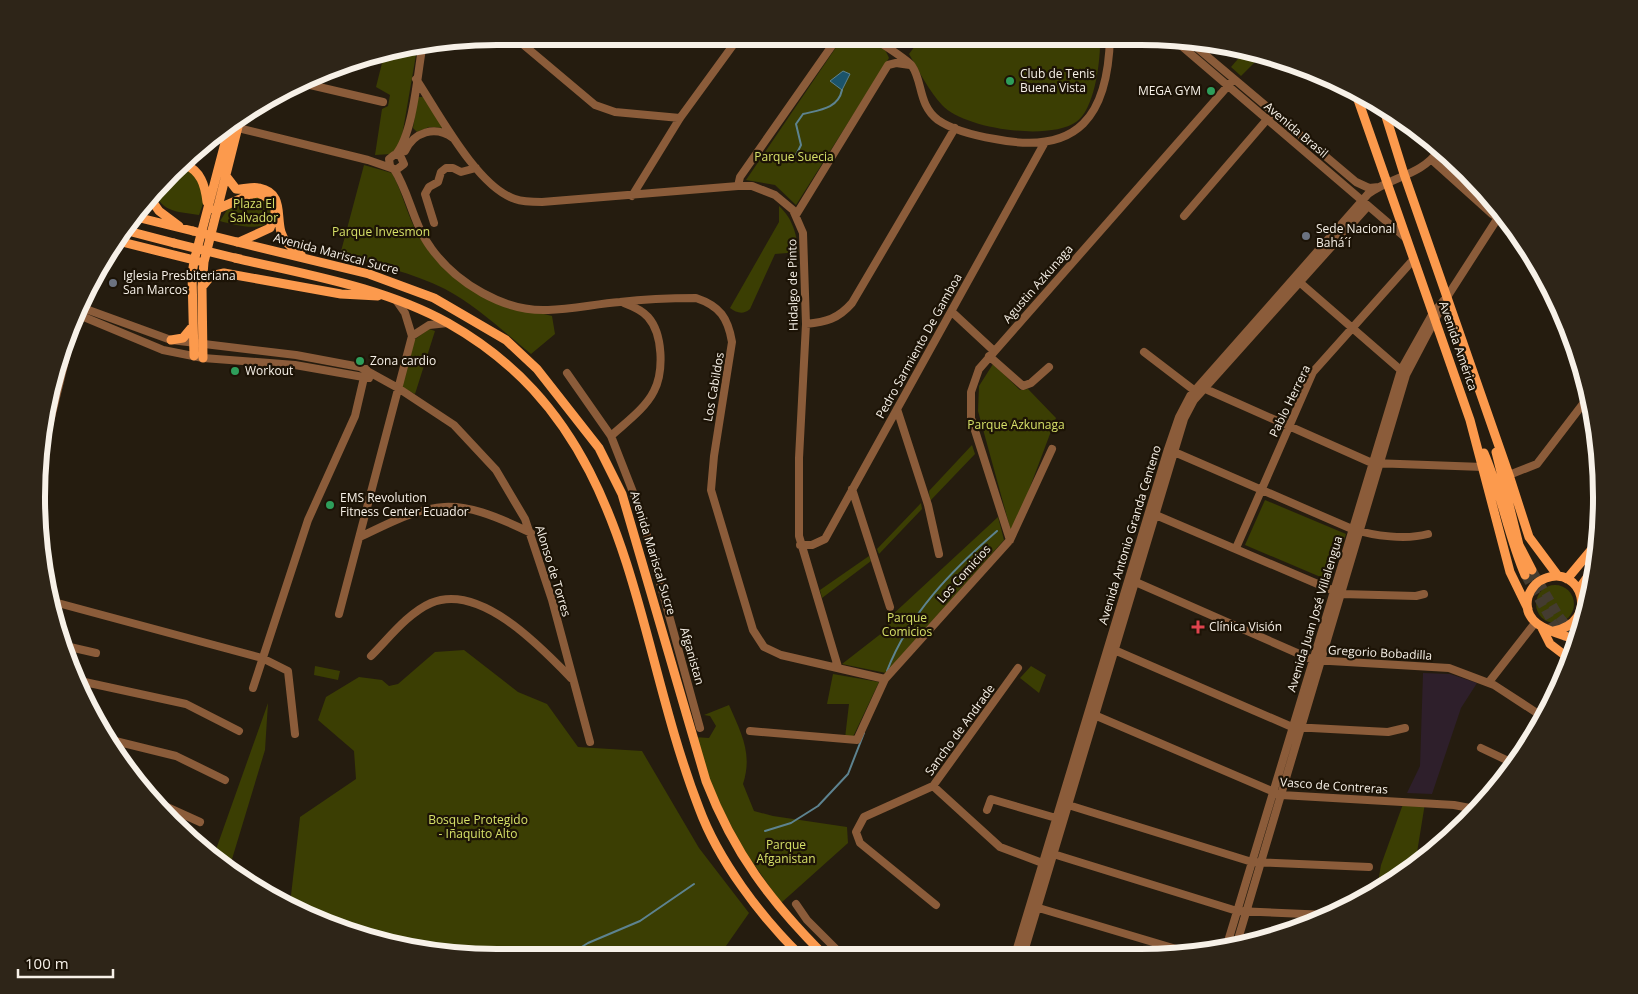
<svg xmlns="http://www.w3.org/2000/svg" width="1638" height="994" viewBox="0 0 1638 994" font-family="'Open Sans',sans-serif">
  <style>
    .education { fill: #2e1f2b }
    .green { fill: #3b3e03 }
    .water { fill: #1b546b; stroke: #5d8390 }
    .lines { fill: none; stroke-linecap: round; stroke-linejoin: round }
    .stream { stroke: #5d8390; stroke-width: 2 }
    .major-tunnel { stroke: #443c30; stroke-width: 9; stroke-dasharray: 9 4.5; stroke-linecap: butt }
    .minor { stroke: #8b5c3a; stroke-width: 8 }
    .major { stroke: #fc9a4d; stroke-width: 9 }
    .major-bridge { stroke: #fc9a4d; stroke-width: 9 }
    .leisure-dot { fill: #2e9e5b; stroke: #1c1306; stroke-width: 2 }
    .worship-dot { fill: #6b7280; stroke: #1c1306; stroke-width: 2 }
    .health-dot { fill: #e0444e; stroke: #1c1306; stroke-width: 2 }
    .labels { text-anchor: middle; stroke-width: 4.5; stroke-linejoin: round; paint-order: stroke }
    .poi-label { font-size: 12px; fill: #f7f1e8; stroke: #1c1306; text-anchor: start }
    .street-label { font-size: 12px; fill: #f7f1e8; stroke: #1c1306 }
    .park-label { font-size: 12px; fill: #d6e068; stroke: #1c1306 }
    .rim { fill: none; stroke: #f7f1e8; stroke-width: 6 }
  </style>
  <rect width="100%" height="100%" fill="#251c0f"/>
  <!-- education -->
  <path class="education" d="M1423,673L1450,674L1477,683L1461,708L1432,794L1407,793L1420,766Z"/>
  <!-- green -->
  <path class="green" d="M843,37C862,37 881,36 889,58L796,205L775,185L746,180Z
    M917,37H1100C1101,58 1095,110 1076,122C1049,141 964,129 942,105C929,91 919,71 909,54L915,46Z
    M417,49L401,142L391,154L375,155L382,109L388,106L390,95L376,87L384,55Z
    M1244,52L1252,53L1258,59L1241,76L1231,67Z
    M418,97H423L445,128L429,127L417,132L413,128Z
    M364,165L392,173C403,193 407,216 419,236C454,293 492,301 552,316L555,334L531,354C504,332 477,306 445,289C413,273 375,264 340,255Z
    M180,168L188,169L202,182L204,201L199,215C182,212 160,213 156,192Z
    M254,196L267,200C286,238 237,226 220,221L227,210Z
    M779,206C793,219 796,233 799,252L775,254L750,309C743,315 737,313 730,308L779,222Z
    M429,329L435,331L415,394L401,387L414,340Z
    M993,364L1020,390L1028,389L1056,418L1012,535L978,411L979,386Z
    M972,445L975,454L930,501L929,491Z
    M1265,500L1346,534L1330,581L1245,545Z
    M921,503L922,509L879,554L877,549Z
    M998,517L1004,540L886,673L842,664L887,629L891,616Z
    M869,556L871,561L822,598L820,590Z
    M1536 604a19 19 0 1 1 38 0a19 19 0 1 1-38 0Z
    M464,650L518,692L547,704L578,747L642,751L699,848L749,913L719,956L467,957L349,933L290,904L300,817L356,779L354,751L318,720L326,697L359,677L382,680L389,686L398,684L435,652Z
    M315,666L340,671L338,680L314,675Z
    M1031,666L1046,675L1039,693L1020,678Z
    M833,674L879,682L852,739L845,738L849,704H827Z
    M268,703L265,750L229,869L214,855Z
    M729,705C741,733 753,753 743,784L754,811L773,816L847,827L848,843L781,903L742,847L713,790L694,737L709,738L716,726L710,716L704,715Z
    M1425,803L1415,865L1363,900L1365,888H1377L1381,865L1403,804Z"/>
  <!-- water -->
  <path class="water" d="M843,71L850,74L842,90L830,81Z"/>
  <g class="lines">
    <!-- stream -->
    <path class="stream" d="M796,155L801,145L796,124L803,114C819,110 838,109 842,90
      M887,671C909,614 951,571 997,531
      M765,831L791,823L818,806L848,774L864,733
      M567,956L588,943L640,921L694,884"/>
    <!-- major-tunnel -->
    <path class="major-tunnel" d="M1532,570L1559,616L1577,638
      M1525,575L1552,622L1575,647"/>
    <!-- minor -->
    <path class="minor" d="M513,36L595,105L615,112L680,118
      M872,37C880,43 907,59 912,66C923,82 918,105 938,120C954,131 977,136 995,139C1079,156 1108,115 1110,37
      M1171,37L1407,239
      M1189,41L1356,182L1369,188L1379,187
      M416,79C438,112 477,187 515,199C523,202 533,202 542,202L738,186H752L775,195L793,210L803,233L806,324L799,458V536L838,667
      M306,84L383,102
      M234,127L368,160L394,169L396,170L404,164L400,155H394L389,159L390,166L393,169
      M405,151C414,132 435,125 453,138
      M396,154C413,134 417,77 422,49
      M1432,160L1492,214L1513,228
      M394,169C410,194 413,224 431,248C456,283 504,312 548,310C572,309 596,304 620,302C645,299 671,298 696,298C720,306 728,318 732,342L714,456L711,490L753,630L764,647L781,655L885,679
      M738,186L740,177L838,37
      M632,196L680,118L739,37
      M796,215L888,65L896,63L910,65
      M1184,216L1269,117
      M434,223L425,194L429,187L438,182L441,172L446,168H453L461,172L476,168
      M1297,280L1403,372
      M396,300L405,313L412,336
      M83,308L171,340L296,355L360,367L398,388L454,425L496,470L525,519L552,600L590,742
      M952,312L994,351
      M79,315L163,350L203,358L295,365L369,378
      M806,324C826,322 838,319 852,303L955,128
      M1144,352L1195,391
      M989,356L1023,386L1031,383L1049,367
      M567,373L611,436L640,510L700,728
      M1201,387L1372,463L1483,467
      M897,409L928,505L939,554
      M47,434L74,324
      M611,436C625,423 645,409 654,391C664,371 663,334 648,317C642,310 632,306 624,303
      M1172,451L1352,529C1374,536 1406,540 1428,534
      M1509,475L1537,464L1589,396
      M852,489L890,607
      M36,497L37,493
      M1151,513L1334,591L1341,594L1416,596L1424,594
      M360,537C435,500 453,495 531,533
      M1010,540L971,418V392L979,369L1233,80
      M800,545H812L825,539L1045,142
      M1236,548L1313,372L1413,260
      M1131,580L1313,660L1449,668L1494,685L1543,717
      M54,602L262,658L288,671L295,734
      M339,614L412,336L429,325L448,323
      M61,645L96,653
      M1112,649L1292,727L1388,732L1405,728
      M371,656C389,638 408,613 431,603C480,582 542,648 572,679
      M80,681L186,704L239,731
      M1489,682L1535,623
      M253,688L308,520L355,416L366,369
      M1092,714L1281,795L1454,805L1475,809
      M750,731L857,740L885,679L1010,540L1052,449
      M111,740L176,756L225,780
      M1481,748L1515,764
      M933,786L1000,847L1045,864
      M158,803L200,822
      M1065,804L1252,862L1369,867
      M987,810L991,799L1056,818
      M1050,853L1237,911L1328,915
      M796,904L807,920L842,955
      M936,905L860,843L856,832L864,817L933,786L1018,668
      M1032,906L1193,954
      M1236,946L1406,375L1447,297L1501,213
      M1226,948L1401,370L1433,313L1444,300
      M875,955V954
      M1015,955L1168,449L1179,417L1190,396L1368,194C1394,175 1420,177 1440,149
      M1023,955L1184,419L1194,400L1368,206"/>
    <!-- major -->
    <path class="major" d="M1356,94L1470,420L1510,572L1528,609
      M1383,107L1404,174L1509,475L1529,537L1558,576
      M184,164C201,171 205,185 207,202
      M226,176L236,189C244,190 251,186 259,188C284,193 276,215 281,232C284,243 293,248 301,254
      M150,198L159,211L179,226
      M215,210L252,194L258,193L266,197
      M132,216L193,231
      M124,230L174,243
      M118,241L198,261
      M237,242L369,274L434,298L506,340L537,369L599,448L622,494L706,781C734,853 770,901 824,955
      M239,242L270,228L275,214V209
      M235,258C307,275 383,287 448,323C636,429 630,630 699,808C718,860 761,917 800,955
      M202,287L211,276L224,273L341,294L378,296
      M171,340L183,338L193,326
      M194,356L192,275L194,261L230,124
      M203,358L202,287L204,262L240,119
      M1496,452L1519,545L1532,570
      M1484,453C1501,492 1508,535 1525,575
      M1567,579L1597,543
      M1579,589L1595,566
      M1542,628L1550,644L1571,660
      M1554,631C1600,622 1582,565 1546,578C1537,581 1531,588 1528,597C1521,627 1556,632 1577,640"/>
    <!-- major-bridge -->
    <path class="major-bridge" d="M193,231L237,242
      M174,243L235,258"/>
  </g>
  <!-- markers -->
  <g class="leisure-dot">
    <circle cx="1010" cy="81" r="5"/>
    <circle cx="1211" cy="91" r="5"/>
    <circle cx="360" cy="361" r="5"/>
    <circle cx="235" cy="371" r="5"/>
    <circle cx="330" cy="505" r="5"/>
  </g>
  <g class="worship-dot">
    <circle cx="1306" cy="236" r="5"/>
    <circle cx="113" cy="283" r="5"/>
  </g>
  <path class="health-dot" d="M1195.5 619.5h5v5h5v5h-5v5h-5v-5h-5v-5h5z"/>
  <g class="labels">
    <!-- poi labels -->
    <g class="poi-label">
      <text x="1020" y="78">Club de Tenis<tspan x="1020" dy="14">Buena Vista</tspan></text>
      <text x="1201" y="95" text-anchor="end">MEGA GYM</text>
      <text x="1316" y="233">Sede Nacional<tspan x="1316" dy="14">Bahá´í</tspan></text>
      <text x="123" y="280">Iglesia Presbiteriana<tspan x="123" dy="14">San Marcos</tspan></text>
      <text x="370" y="365">Zona cardio</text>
      <text x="245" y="375">Workout</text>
      <text x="340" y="502">EMS Revolution<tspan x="340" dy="14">Fitness Center Ecuador</tspan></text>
      <text x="1209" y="631">Clínica Visión</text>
    </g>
    <!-- street labels -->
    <g class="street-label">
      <text transform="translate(1296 130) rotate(40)" y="4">Avenida Brasil</text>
      <text transform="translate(336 254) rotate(15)" y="4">Avenida Mariscal Sucre</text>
      <text transform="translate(1038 284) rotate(-49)" y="4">Agustin Azkunaga</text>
      <text transform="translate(793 285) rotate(-91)" y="4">Hidalgo de Pinto</text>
      <text transform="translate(919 346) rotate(-61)" y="4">Pedro Sarmiento De Gamboa</text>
      <text transform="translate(1458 346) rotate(71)" y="4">Avenida América</text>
      <text transform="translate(714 387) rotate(-80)" y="4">Los Cabildos</text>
      <text transform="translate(1290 401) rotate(-64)" y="4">Pablo Herrera</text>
      <text transform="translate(1130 535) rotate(-73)" y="4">Avenida Antonio Granda Centeno</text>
      <text transform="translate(653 553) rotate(73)" y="4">Avenida Mariscal Sucre</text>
      <text transform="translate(553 571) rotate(73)" y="4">Alonso de Torres</text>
      <text transform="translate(964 574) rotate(-48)" y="4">Los Comicios</text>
      <text transform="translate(1315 614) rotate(-73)" y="4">Avenida Juan José Villalengua</text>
      <text transform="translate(1380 653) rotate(3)" y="4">Gregorio Bobadilla</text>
      <text transform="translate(692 656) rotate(74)" y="4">Afganistan</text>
      <text transform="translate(960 730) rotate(-54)" y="4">Sancho de Andrade</text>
      <text transform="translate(1334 786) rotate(4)" y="4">Vasco de Contreras</text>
    </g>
    <!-- park labels -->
    <g class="park-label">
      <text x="794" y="161">Parque Suecia</text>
      <text x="254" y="208">Plaza El<tspan x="254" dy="14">Salvador</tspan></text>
      <text x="381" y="236">Parque Invesmon</text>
      <text x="1016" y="429">Parque Azkunaga</text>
      <text x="907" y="622">Parque<tspan x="907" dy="14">Comicios</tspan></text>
      <text x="478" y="824">Bosque Protegido<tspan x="478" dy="14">- Iñaquito Alto</tspan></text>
      <text x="786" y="849">Parque<tspan x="786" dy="14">Afganistan</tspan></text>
    </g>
  </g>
  <!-- crop -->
  <path d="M0 0H1638V994H0ZM497 45H1141A452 452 0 0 1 1593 497V497A452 452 0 0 1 1141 949H497A452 452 0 0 1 45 497V497A452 452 0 0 1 497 45Z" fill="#2e2518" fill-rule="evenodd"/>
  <path class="rim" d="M497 45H1141A452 452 0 0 1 1593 497V497A452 452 0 0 1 1141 949H497A452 452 0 0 1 45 497V497A452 452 0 0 1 497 45Z"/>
  <!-- scale -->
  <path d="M18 969v8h95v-8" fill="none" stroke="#f7f1e8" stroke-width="2.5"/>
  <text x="25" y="969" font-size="15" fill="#f7f1e8" stroke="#1c1306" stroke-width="4" paint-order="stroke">100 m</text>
</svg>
